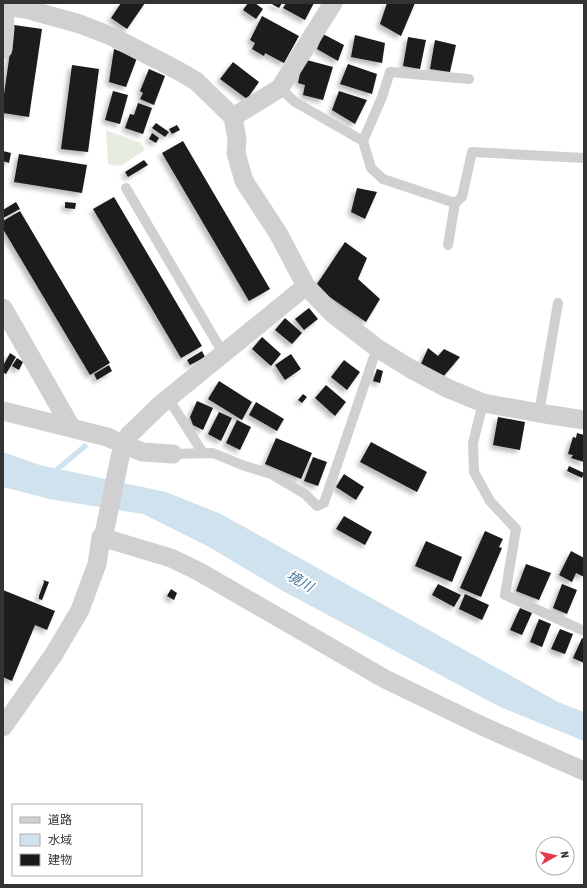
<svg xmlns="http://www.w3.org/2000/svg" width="587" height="888" viewBox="0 0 587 888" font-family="'Asap Condensed','Noto Sans JP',sans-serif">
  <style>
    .green { fill: #e6ecdf }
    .water { fill: #cfe2ee }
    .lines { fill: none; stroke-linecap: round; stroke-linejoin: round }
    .stream { stroke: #cfe2ee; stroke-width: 5.5 }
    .building { fill: #1a1a1a; filter: url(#shadow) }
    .service { stroke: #d0d0d0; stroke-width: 10 }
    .minor { stroke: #d0d0d0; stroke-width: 19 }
    .labels { text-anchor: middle; stroke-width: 4; stroke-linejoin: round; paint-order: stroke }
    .water-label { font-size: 14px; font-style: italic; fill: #3f7597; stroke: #fff }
  </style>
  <defs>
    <filter id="shadow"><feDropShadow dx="-3.5" dy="3.5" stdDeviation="2" flood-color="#0004"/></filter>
  </defs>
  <rect width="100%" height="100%" fill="#fff"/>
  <!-- green -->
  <path class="green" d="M106,130L141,143L145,150L122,165L116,166L108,164Z"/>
  <!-- water -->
  <path class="water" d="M3,452L40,465L166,492L221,514L558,702L584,712V741L500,707L283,591L209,547L143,514L49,499L3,487Z"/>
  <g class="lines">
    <!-- stream -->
    <path class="stream" d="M53,473L85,446"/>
  </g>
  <!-- building -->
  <path class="building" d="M121,3H145L127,29L111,18Z
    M248,3H255L263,9L256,19L243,10Z
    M270,3H282L279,8Z
    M286,3H314L305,20L283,8Z
    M387,3H415L401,36L380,24Z
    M262,16L299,36L284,63L265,53L264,56L252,49L255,43L250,40Z
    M14,25L42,29L29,117L3,113V101Z
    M323,34L344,45L338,61L317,49Z
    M355,35L385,43L382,63L351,57Z
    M408,37L426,40L420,69L403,66Z
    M435,40L456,45L450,72L430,69Z
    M114,49L137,58L126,87L109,82Z
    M303,59L333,67L323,100L303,95L305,85L298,83Z
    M233,62L259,82L247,99L220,79Z
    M348,64L377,74L372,94L340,84Z
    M72,65L99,69L88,152L61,149Z
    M149,69L165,76L154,105L140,99L143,93L140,91Z
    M113,91L128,95L120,124L105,120Z
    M339,91L367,100L355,124L332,110Z
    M138,103L152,108L143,134L125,128L130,114L134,115Z
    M156,123L169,132L165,137L152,128Z
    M177,125L180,130L172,134L169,129Z
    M152,133L159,138L156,143L149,139Z
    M183,141L270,289L249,301L162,153Z
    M3,151L11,153L9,163L3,161Z
    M19,154L87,165L82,193L14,182Z
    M144,160L148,165L128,177L125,172Z
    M357,188L377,192L365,219L351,212Z
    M114,197L202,346L181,358L93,209Z
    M16,202L20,209L3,218V210Z
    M65,202L76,203L75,209L65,208Z
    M20,211L110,363L90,375L3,229V221Z
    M345,242L367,258L358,279L380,299L366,322L315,287Z
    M309,308L318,319L304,330L295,319Z
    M285,318L302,333L292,344L275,330Z
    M262,337L281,354L271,366L252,349Z
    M428,348L438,356L444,349L460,357L443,377L421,364Z
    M202,351L205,357L190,365L187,360Z
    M10,353L16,357L6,374L3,372V366Z
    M291,354L301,369L285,380L275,365Z
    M17,358L23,362L19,370L12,366Z
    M344,360L360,372L347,390L331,377Z
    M109,365L112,371L97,380L94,374Z
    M377,369L383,371L380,383L373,381Z
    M219,381L252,402L242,420L208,399Z
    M326,385L346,402L335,416L315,398Z
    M303,394L307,397L302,403L298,400Z
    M197,401L213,408L203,430L193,425L190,417Z
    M256,402L284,419L277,431L249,415Z
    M219,412L232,418L221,441L208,434Z
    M498,417L525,422L520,450L493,445Z
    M237,420L251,427L240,450L226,443Z
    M577,433L584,435V462L571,458L573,455L568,454L573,437L576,438Z
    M276,438L312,453L301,479L265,464Z
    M371,442L427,472L417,492L360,462Z
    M313,457L327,462L318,486L304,481Z
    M569,466L584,473L582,478L567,471Z
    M344,474L364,487L356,500L336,487Z
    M344,516L372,532L365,545L336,529Z
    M485,531L503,539L499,547L502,548L481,597L460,588Z
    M426,541L462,557L452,582L415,566Z
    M571,551L584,558V577L576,573L572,582L559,575Z
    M526,564L551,573L539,600L516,591Z
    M43,580L49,582L42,600L39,599V596L44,582Z
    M438,584L461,595L454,607L432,595Z
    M562,584L577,590L567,614L553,608Z
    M171,589L177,593L174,600L167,596Z
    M3,590L55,611L47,630L35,625L12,681L3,677Z
    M465,594L489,605L482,620L459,609Z
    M520,608L532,613L522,635L510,630Z
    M539,619L551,624L542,647L530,642Z
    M560,629L573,634L565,654L551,649Z
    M582,638L584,639V663L573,658Z"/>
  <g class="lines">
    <!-- service -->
    <path class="service" d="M280,88L295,102L363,141L371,168L383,179L455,203
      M363,141L382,97L390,72L469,79
      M126,188L223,353
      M448,245L455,203L462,197L472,152L584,158
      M168,398L203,453
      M483,403L473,443L474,472L490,501L516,529L505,595L584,631
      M539,413L558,303
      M173,454L213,453L242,465L271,474L305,494L317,506L324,503L377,348"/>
    <!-- minor -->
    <path class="minor" d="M3,4L4,6L5,28L3,49
      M3,6L26,9L80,24L113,37L177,70L196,81L233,117L237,139L236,153L244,181L278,233L306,286L333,314L377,348L411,369L447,388L483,403L539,413L584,420
      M233,117L280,88L333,3
      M3,308L71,427
      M3,411L107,437L142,452L173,454
      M101,537L171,558L198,571L385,679L480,725L584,771
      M3,727L54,654L80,610L97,564L101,537L104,534L120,457L124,444L129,435L160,405L306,286"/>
  </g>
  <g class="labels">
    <!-- water labels -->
    <g class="water-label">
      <text transform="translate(300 581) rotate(30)" y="5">境川</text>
    </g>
  </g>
  <!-- border -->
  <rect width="587" height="888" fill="none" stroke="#333333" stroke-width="8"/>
  <!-- legend -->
  <rect x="12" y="804" width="130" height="72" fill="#ffffff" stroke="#adadad"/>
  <rect x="20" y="817" width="20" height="6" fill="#d0d0d0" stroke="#adadad"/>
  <text x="48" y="824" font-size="12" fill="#333333">道路</text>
  <rect x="20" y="834" width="20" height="12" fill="#cfe2ee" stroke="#adadad"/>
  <text x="48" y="844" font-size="12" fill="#333333">水域</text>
  <rect x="20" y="854" width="20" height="12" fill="#1a1a1a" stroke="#adadad"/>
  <text x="48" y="864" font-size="12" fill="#333333">建物</text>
  <!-- north arrow -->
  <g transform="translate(555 856) rotate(82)"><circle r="19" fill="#ffffff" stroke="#adadad"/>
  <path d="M0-3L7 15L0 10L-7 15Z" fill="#e63946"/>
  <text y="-6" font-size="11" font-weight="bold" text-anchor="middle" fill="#333333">N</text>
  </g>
</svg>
